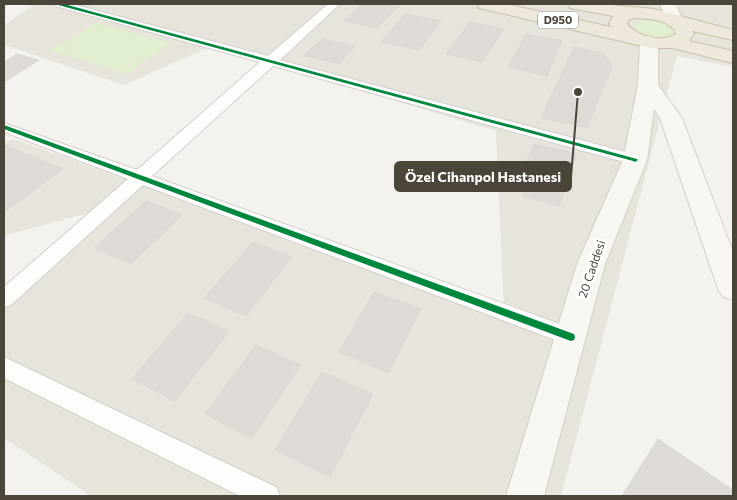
<svg xmlns="http://www.w3.org/2000/svg" width="737" height="500" viewBox="0 0 737 500" font-family="Commissioner,sans-serif">
  <style>
    .residential { fill: #e7e4dc }
    .green { fill: #e1eecf }
    .building { fill: #dedbd6; stroke: #dcd9d4 }
    .lines { fill: none; stroke-linecap: round; stroke-linejoin: round }
    .street-casing { stroke: #d2d0cb; stroke-width: 2 }
    .secondary-casing { stroke: #d3cfc5; stroke-width: 2 }
    .highway-casing { stroke: #ccbfa9; stroke-width: 2 }
    .street { fill: #fdfdfc; fill-rule: evenodd }
    .secondary { fill: #f7f6f1; fill-rule: evenodd }
    .highway { fill: #ede8db; fill-rule: evenodd }
    .cycleway-casing { stroke: #fff; stroke-width: 3 }
    .cycleway { fill: #00873e; fill-rule: evenodd }
    .labels { text-anchor: middle; stroke-width: 5; stroke-linejoin: round; paint-order: stroke }
    .shield { fill: #fff; stroke: #817c74; stroke-width: 1 }
    .shield-label { font-size: 11px; font-weight: bold; fill: #4b4439 }
    .street-label { font-size: 12px; fill: #4b4439; stroke: #fff }
    .leader { fill: none; stroke: #4b4439; stroke-width: 2 }
    .callout-dot { fill: #4b4439; stroke: #fff; stroke-width: 2 }
    .callout { fill: #4b4439; stroke: #4b4439; stroke-width: 2 }
    .callout-label { font-size: 14px; text-anchor: middle; font-weight: bold; fill: #fff }
  </style>
  <rect width="100%" height="100%" fill="#f4f2ee"/>
  <!-- residential -->
  <path class="residential" d="M35,4H733V67L677,56L561,496H91L4,438V293L102,209L4,236V142L14,139L504,316L496,131L212,46L124,85L4,45V25Z"/>
  <!-- green -->
  <path class="green" d="M642,20C654,19 670,21 675,33L673,35C661,41 640,38 634,26L635,23Z
    M97,23L171,43L126,74L49,50Z"/>
  <!-- building -->
  <path class="building" d="M362,4H401L377,28L344,21Z
    M405,14L441,21L419,50L381,42Z
    M470,22L504,29L482,62L446,54Z
    M526,34L562,41L547,76L508,67Z
    M322,39L355,46L339,64L304,55Z
    M574,47L604,54L612,66L587,128L541,118Z
    M17,54L39,60L4,82V62Z
    M534,144L577,154L559,206L522,196L531,174L522,171Z
    M4,145L63,169L7,210L4,209Z
    M146,201L182,215L131,264L94,248Z
    M253,242L292,257L246,316L204,298Z
    M374,292L421,309L389,373L339,352Z
    M188,313L229,331L175,401L132,379Z
    M256,345L301,365L252,438L205,414Z
    M322,372L373,394L330,477L275,450Z
    M658,439L733,490V496H622Z"/>
  <g class="lines">
    <defs>
      <path id="street" d="M54,4H72L268,56L328,4H340L280,60L641,156L643,160L641,164L635,165L273,66L152,176L579,331L582,337L579,343L571,346L563,343L143,185L11,305L4,307V287L128,179L4,132V123L137,170L260,62L56,6Z
        M4,357L276,487L280,496H240L4,378Z"/>
      <path id="secondary" d="M660,4H676L683,21L680,25L674,26L668,25Z
        M649,36L655,38L658,42V85L682,118L733,252V300L723,297L718,289L660,118L654,109L647,160L605,264L544,496H506L577,264L623,160L638,85L640,42L643,38Z"/>
      <path id="highway" d="M477,4H506L611,27L609,24L613,16L570,8L568,4H601L654,9L733,30V40L692,31L694,34L689,41L733,51V63L672,48H651L479,8ZM635,18C649,19 669,19 676,33C663,44 637,36 627,24L628,20Z"/>
    </defs>
    <!-- street casing -->
    <use href="#street" class="street-casing"/>
    <!-- secondary casing -->
    <use href="#secondary" class="secondary-casing"/>
    <!-- highway casing -->
    <use href="#highway" class="highway-casing"/>
    <!-- street -->
    <use href="#street" class="street"/>
    <!-- secondary -->
    <use href="#secondary" class="secondary"/>
    <!-- highway -->
    <use href="#highway" class="highway"/>
    <defs>
      <path id="cycleway" d="M58,4H64L637,159L638,160L635,162L633,161L58,5Z
        M4,125L574,334L575,337L574,340L571,341L568,340L4,129Z"/>
    </defs>
    <!-- cycleway casing -->
    <use href="#cycleway" class="cycleway-casing"/>
    <!-- cycleway -->
    <use href="#cycleway" class="cycleway"/>
  </g>
  <g class="labels">
    <!-- shield labels -->
    <rect class="shield" x="538" y="11.5" width="40" height="17" rx="4"/>
    <g class="shield-label">
      <text x="558" y="24">D950</text>
    </g>
    <!-- street labels -->
    <g class="street-label">
      <text transform="translate(592 269) rotate(-71)" y="4">20 Caddesi</text>
    </g>
  </g>
  <!-- callouts -->
  <path class="leader" d="M578 92L571 177"/>
  <circle class="callout-dot" cx="578" cy="92" r="5"/>
  <rect class="callout" x="395" y="162" width="176" height="29" rx="5"/>
  <g class="callout-label">
    <text x="483" y="182">Özel Cihanpol Hastanesi</text>
  </g>
  <!-- border -->
  <rect width="737" height="500" fill="none" stroke="#4b4439" stroke-width="10"/>
</svg>
